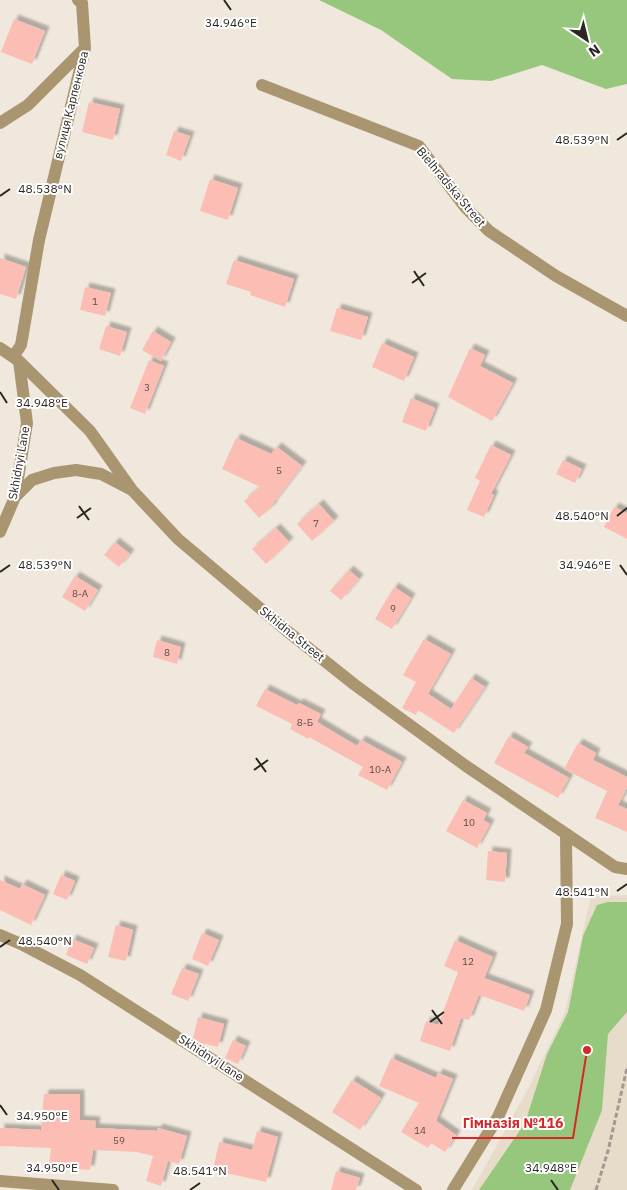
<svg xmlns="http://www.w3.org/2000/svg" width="627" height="1190" viewBox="0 0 627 1190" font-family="'IBM Plex Sans',sans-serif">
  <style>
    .built { fill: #e7dbca }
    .green { fill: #97c77c }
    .building { fill: #fcbeb4; filter: url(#shadow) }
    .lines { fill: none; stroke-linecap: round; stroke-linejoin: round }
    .path { stroke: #a09a91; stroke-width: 3; stroke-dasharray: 5 2.5; stroke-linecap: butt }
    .street { stroke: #a99671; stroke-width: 12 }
    .ticks { fill: none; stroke: #2a2723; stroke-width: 2 }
    .labels { text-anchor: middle; stroke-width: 4; stroke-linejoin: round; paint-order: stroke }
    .number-label { font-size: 10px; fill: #5e4d47 }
    .street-label { font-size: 12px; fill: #2a2723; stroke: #fff }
    .ticks-label { font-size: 12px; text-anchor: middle; fill: #2a2723; stroke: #fff; stroke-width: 4; stroke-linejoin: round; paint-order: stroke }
    .leader { fill: none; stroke: #d62828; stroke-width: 2 }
    .callout-dot { fill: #d62828; stroke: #fff; stroke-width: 2 }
    .callout-label { font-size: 14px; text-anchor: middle; font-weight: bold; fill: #d62828; stroke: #fff; stroke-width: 4; stroke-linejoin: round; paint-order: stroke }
  </style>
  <defs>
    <filter id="shadow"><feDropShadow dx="4.5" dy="-4.5" stdDeviation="1" flood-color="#0004"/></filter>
  </defs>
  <rect width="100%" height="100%" fill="#f0e8dc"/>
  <!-- built -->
  <path class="built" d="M627,895V1190H472L529,1087L565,1012L591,896Z"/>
  <!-- green -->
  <path class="green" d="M319,0H627V84L606,89L542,65L491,81L452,79L381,30Z
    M608,902H627V1012L608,1034L602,1110L570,1190H479L525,1123L547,1054L568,1012L583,936L597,905Z"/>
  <!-- building -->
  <path class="building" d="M14,19L45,31L32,64L1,52Z
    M89,102L120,109L113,140L82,132Z
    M174,131L190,136L181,161L166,155Z
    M210,179L238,188L228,220L200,211Z
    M0,258L26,267L16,299L0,294Z
    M234,260L294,279L285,307L250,295L251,292L226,284Z
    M85,287L111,293L105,316L80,310Z
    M337,308L368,317L361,340L330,331Z
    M106,326L127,332L120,356L99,349Z
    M153,331L171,342L161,361L142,350Z
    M382,343L414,357L404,381L372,367Z
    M470,348L485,355L480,366L513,383L492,421L448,397Z
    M149,360L164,366L145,414L130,408Z
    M411,398L435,408L426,431L402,422Z
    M236,438L271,454L277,447L302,466L272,505L273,506L259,518L244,501L260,487L222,469Z
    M491,445L511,455L491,494L494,495L484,517L467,510L480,481L475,478Z
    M563,460L582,469L575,483L556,474Z
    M319,504L334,521L312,541L297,524Z
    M614,507L627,513V539L604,527Z
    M276,528L289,542L266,564L252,549Z
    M115,542L130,554L119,567L104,555Z
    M349,570L359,579L341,600L330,591Z
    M75,576L98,590L85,611L62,597Z
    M394,587L411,598L392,629L375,619Z
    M424,639L451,654L428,694L451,709L471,678L485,687L454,733L418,710L416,715L402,708L416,682L403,675Z
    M157,640L181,647L177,664L153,657Z
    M265,689L297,705L299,703L321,714L317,722L357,746L361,740L402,762L387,790L358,775L363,767L309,737L308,739L290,729L292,724L256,706Z
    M509,736L528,747L524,753L569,778L558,798L494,763Z
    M578,743L596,753L593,760L627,777V788L618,805L627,809V832L595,818L607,791L564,769Z
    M463,800L487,813L483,820L490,824L477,848L446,831Z
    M488,851L507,853L505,882L486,880Z
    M61,875L75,881L67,900L53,894Z
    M0,880L20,889L22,884L45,895L31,925L0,910Z
    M116,925L133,930L126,961L108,957Z
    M202,933L219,940L208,966L192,959Z
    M72,939L94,948L87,964L66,955Z
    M455,940L493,957L484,978L530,995L524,1011L479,995L469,1020L461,1018L450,1051L420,1041L426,1021L438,1025L458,972L444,966Z
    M182,968L199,974L188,1001L171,994Z
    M198,1017L224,1024L218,1047L201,1043L193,1038Z
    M233,1040L246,1046L238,1064L225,1058Z
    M391,1058L436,1078L438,1073L453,1079L436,1121L456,1135L445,1152L431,1143L428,1148L401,1132L419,1103L379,1086Z
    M352,1080L381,1098L360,1130L332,1112Z
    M44,1094H80V1120L96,1121L95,1128L157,1131L158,1128L187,1136L179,1164L168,1161L161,1186L146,1181L153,1156L137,1152L93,1150L90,1170L49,1166L51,1148L0,1146V1128L41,1130Z
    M257,1131L278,1137L266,1182L213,1170L219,1142L252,1150Z
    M336,1171L360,1178L356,1190H331Z"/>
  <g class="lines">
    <!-- path -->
    <path class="path" d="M596,1190L608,1151L627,1068"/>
    <!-- street -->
    <path class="street" d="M262,85L419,146L465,207L489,231L556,276L627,316
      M0,123L28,105L85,48
      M0,348L19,361L90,431L132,490L178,539L287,631L355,685L466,766L615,867L627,869
      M13,357L21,345L39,240L85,48L82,3L78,0
      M15,497L32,480L54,473L76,470L101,474L130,489
      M0,532L15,497L27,423L19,361
      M0,935L21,944L80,975L416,1190
      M0,1181L113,1190
      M453,1190L498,1117L546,1010L567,924L566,835"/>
  </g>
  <!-- ticks -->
  <path class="ticks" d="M224,0L231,10M617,140L627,133M0,196L10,189M414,271L424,286M412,283L426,273M0,392L7,403M79,506L89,520M617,516L627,508M77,518L91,508M620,565L627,575M0,572L10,565M256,758L266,772M254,770L268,760M617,891L627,884M0,947L10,940M432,1010L442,1024M430,1022L444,1012M0,1105L7,1115M52,1180L59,1190M551,1180L558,1190M190,1190L200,1183"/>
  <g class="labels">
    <!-- number labels -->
    <g class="number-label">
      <text x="95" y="305">1</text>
      <text x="147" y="391">3</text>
      <text x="279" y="474">5</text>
      <text x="316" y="527">7</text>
      <text x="80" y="597">8-А</text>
      <text x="393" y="612">9</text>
      <text x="167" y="656">8</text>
      <text x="305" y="726">8-Б</text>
      <text x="380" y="773">10-А</text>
      <text x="469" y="826">10</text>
      <text x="468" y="965">12</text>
      <text x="420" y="1134">14</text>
      <text x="119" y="1144">59</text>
    </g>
    <!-- street labels -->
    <g class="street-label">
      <text transform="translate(71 105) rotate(-76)" y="4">вулиця Карпенкова</text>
      <text transform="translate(451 187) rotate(50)" y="4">Bielhradska Street</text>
      <text transform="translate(19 463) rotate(-80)" y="4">Skhidnyi Lane</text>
      <text transform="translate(292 634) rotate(39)" y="4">Skhidna Street</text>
      <text transform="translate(211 1058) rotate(33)" y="4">Skhidnyi Lane</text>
    </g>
  </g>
  <g class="ticks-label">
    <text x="231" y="27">34.946°E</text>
    <text x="582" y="144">48.539°N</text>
    <text x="45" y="193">48.538°N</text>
    <text x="42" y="407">34.948°E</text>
    <text x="582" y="520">48.540°N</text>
    <text x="45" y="569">48.539°N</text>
    <text x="585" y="569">34.946°E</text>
    <text x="582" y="896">48.541°N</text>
    <text x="45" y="945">48.540°N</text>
    <text x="42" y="1120">34.950°E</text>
    <text x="52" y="1172">34.950°E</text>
    <text x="551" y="1172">34.948°E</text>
    <text x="200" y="1175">48.541°N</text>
  </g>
  <!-- callouts -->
  <path class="leader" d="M587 1050L573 1138H452"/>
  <circle class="callout-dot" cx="587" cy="1050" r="5"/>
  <g class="callout-label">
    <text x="513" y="1128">Гімназія №116</text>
  </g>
  <!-- north arrow -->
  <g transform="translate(587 40) rotate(145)" stroke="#ffffff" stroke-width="4" paint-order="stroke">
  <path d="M0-4L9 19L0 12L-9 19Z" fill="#2a2723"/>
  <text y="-8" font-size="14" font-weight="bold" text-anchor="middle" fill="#2a2723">N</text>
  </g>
</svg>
